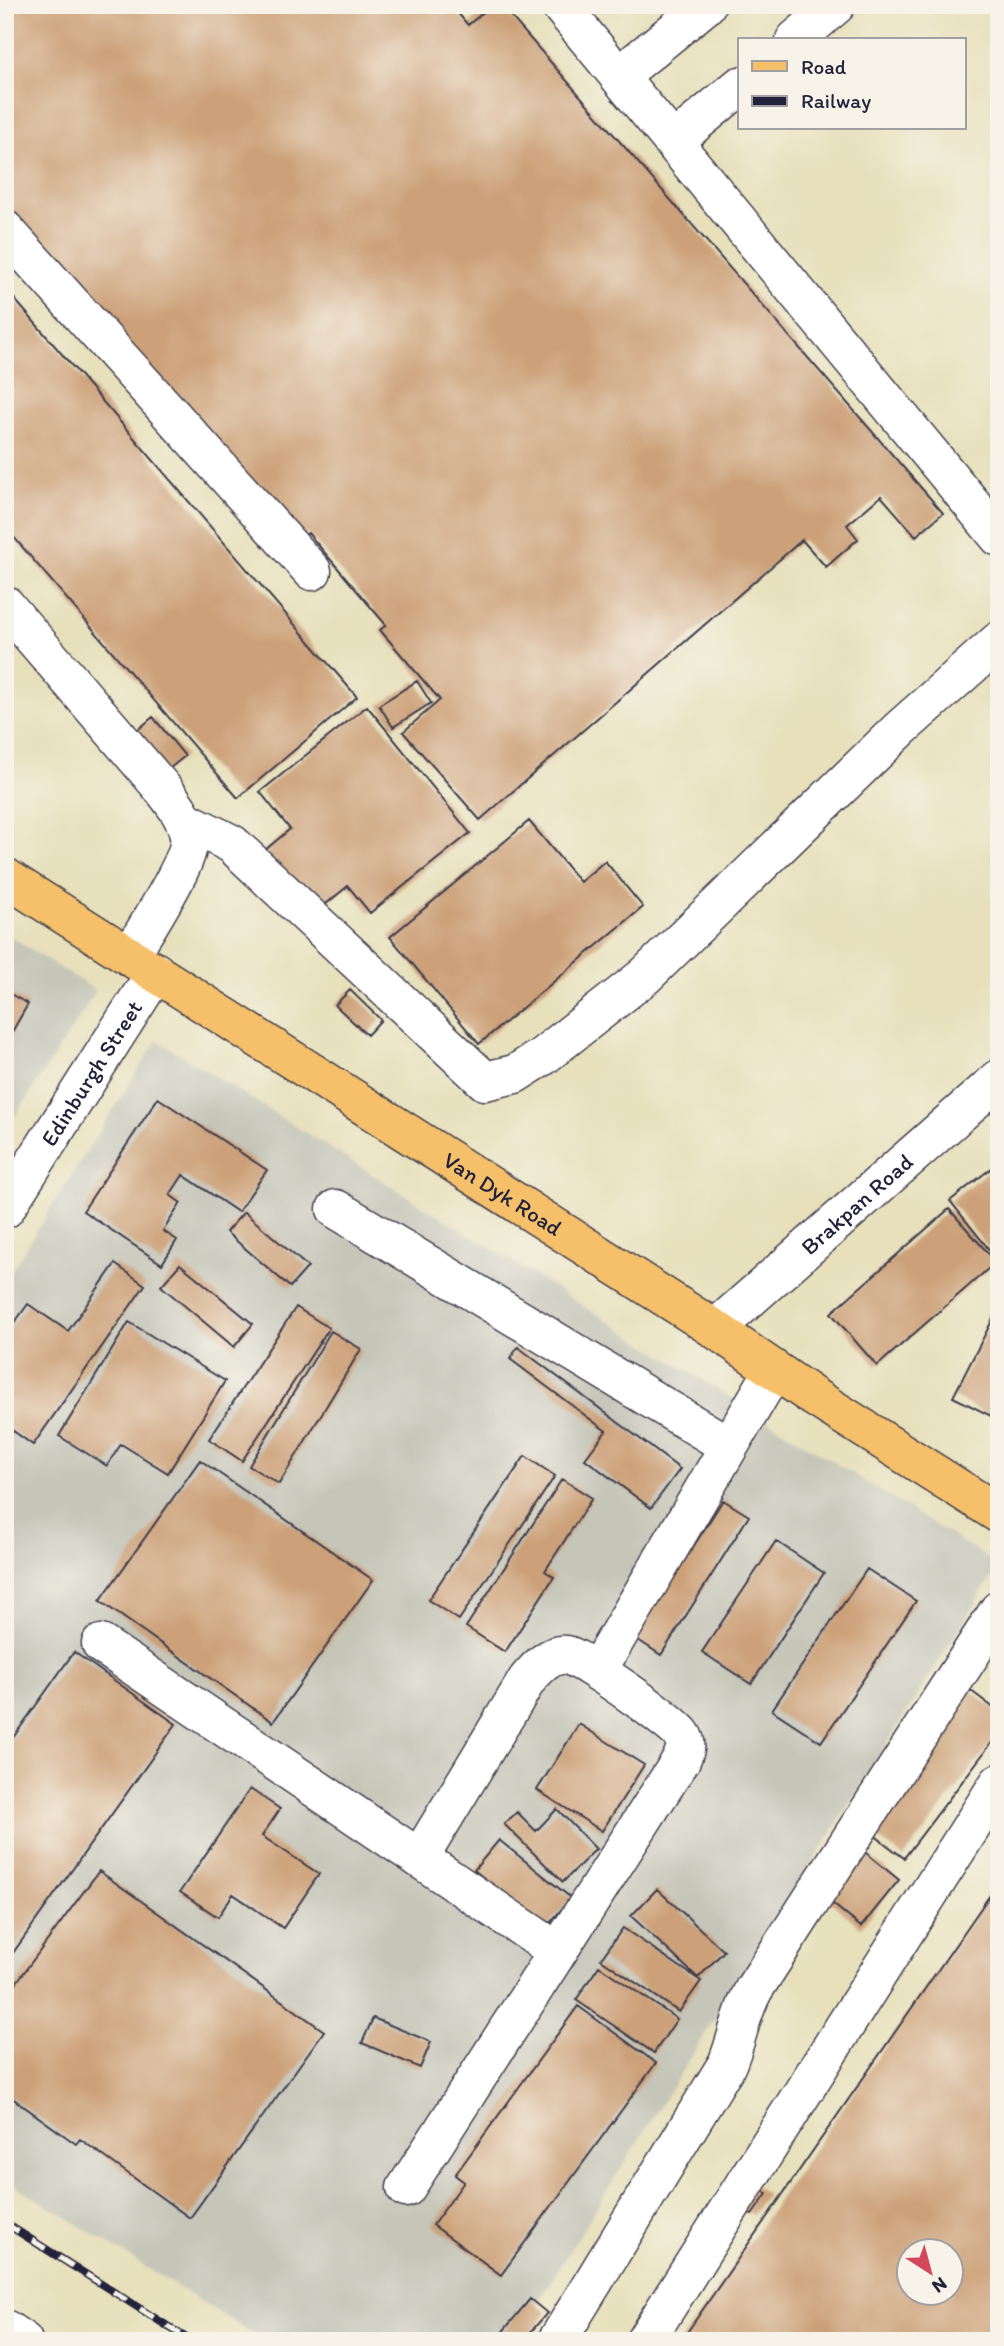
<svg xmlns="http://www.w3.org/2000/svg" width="1004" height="2346" viewBox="0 0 1004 2346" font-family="Itim,sans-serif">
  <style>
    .industrial { fill: #c5c5b8 }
    .building { fill: #cca179; fill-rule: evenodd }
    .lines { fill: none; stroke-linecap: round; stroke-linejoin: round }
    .minor-casing { stroke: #403e4e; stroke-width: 41 }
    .major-casing { stroke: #403e4e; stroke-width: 41 }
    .minor { stroke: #fff; stroke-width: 38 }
    .major { stroke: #f6c06b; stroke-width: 38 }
    .rail-casing { stroke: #22223b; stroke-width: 8 }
    .rail { stroke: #f7f3e8; stroke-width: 5; stroke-dasharray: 16; stroke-linecap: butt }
    .labels { text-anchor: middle; stroke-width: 6; stroke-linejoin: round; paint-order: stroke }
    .street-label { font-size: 23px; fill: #22223b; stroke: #f7f3e8 }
  </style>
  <rect width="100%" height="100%" fill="#f7f3e8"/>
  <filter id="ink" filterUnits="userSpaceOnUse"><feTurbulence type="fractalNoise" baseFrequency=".0143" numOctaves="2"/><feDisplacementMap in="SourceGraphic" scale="14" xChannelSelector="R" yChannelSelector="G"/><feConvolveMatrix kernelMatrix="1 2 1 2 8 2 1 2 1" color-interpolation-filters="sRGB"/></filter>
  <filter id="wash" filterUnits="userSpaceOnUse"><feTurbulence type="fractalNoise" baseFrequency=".00686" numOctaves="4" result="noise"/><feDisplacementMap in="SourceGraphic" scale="28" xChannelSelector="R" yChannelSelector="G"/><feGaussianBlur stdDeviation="1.57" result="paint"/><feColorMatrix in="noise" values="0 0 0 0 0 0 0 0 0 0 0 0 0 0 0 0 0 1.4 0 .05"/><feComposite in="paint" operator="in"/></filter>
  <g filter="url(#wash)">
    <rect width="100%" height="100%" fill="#e7e0bb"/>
    <!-- industrial -->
    <path class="industrial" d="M5,933L96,991L5,1132Z
      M157,1040L999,1565L513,2341H264L5,2179V1281Z"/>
    <g id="blocks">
      <!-- building -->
      <path class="building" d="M5,5H451L468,25L492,5H501L943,513L916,536L881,496L847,525L858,539L826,567L802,540L480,820L403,732L440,700L380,630L386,625L308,533L300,540L5,201Z
        M5,288L357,697L238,798L5,527Z
        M417,681L431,703L393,727L379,705Z
        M367,706L470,833L370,913L348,886L315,913L264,851L290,829L260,792Z
        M153,717L185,756L165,772L134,733Z
        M529,821L580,882L605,861L643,907L479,1044L390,937Z
        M350,990L381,1020L367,1035L335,1005Z
        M5,991L28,1004L5,1044Z
        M158,1098L267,1170L238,1212L183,1175L170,1195L181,1203L163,1231L177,1240L162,1264L83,1211Z
        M999,1162V1246L991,1252L950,1201Z
        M949,1209L996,1262L877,1366L831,1313Z
        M244,1212L308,1267L290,1287L226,1232Z
        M115,1264L145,1285L33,1445L5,1425V1336L28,1304L68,1331Z
        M180,1264L253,1324L234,1347L161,1286Z
        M296,1307L329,1328L242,1461L209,1439Z
        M999,1307V1420L953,1397Z
        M129,1322L225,1381L168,1473L121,1444L107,1466L59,1436Z
        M331,1331L361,1349L279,1484L249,1466Z
        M518,1347L680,1469L651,1508L585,1459L606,1431L510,1359Z
        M525,1456L555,1476L459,1620L428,1600Z
        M200,1460L373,1580L273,1722L100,1601Z
        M562,1479L592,1498L545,1571L554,1577L505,1652L466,1627Z
        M723,1500L749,1516L661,1655L635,1638Z
        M776,1541L824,1573L751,1684L702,1652Z
        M867,1569L916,1601L821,1742L772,1710Z
        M74,1652L176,1724L5,1964V1749Z
        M970,1690L999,1712V1733L904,1858L865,1828Z
        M579,1724L644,1765L602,1831L537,1790Z
        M250,1789L280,1809L262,1836L319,1874L283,1928L233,1894L218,1917L180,1892Z
        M557,1809L596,1849L563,1882L504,1824L517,1812L536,1831Z
        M499,1840L571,1898L546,1928L474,1870Z
        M865,1852L899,1880L861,1927L827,1899Z
        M99,1871L324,2031L190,2218L80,2139L76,2144L8,2095L5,2099V1998Z
        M999,1882V2341H681ZM909,2252H951V2294H909Z
        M657,1889L724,1951L698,1978L631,1916Z
        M623,1928L701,1981L679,2012L601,1959Z
        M599,1966L677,2019L654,2053L576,2000Z
        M578,2006L656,2063L501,2275L433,2225L464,2182L455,2175Z
        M373,2018L431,2042L420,2068L362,2043Z
        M755,2186L767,2194L752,2215L740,2208Z
        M530,2299L547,2313L523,2341H495Z
        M584,2334L594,2341H579Z"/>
    </g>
  </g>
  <g filter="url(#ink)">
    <use href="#blocks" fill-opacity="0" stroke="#403e4e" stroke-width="2"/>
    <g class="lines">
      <defs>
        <g id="minor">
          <path d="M560,5L999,537"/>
          <path d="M795,40L836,5"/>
          <path d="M619,76L706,5"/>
          <path d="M673,142L740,86"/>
          <path d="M5,230L312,571"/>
          <path d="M5,605L163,789C174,803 186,818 189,836C193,859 143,932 130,956"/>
          <path d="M184,820L232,844L485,1081L515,1074L542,1057L645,976L901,728L999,641"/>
          <path id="s1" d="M5,1209L156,972"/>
          <path d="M336,1209L729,1446"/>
          <path id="s2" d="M715,1329L999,1079"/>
          <path d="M101,1644L557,1951"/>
          <path d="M597,1671L774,1370"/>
          <path d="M406,2188L681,1760C685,1751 688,1744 682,1735C673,1722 581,1657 567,1655C550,1653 536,1669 527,1680L420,1857"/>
          <path d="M5,2329L23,2341"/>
          <path d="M557,2341L727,2064C738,2038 740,2014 754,1989L999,1610"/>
          <path d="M645,2341L999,1783"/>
        </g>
        <g id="major">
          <path id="s3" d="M5,877L715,1329L814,1397L999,1514"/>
        </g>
      </defs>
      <!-- minor casing -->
      <use href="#minor" class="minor-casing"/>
      <!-- major casing -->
      <use href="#major" class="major-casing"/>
      <!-- minor -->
      <use href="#minor" class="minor"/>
      <!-- major -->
      <use href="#major" class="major"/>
      <defs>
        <path id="rail" d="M5,2223L191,2341"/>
      </defs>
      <!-- rail casing -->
      <use href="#rail" class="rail-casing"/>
      <!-- rail -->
      <use href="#rail" class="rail"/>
    </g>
  </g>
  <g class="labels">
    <!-- street labels -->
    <g class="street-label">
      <text dy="8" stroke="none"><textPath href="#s1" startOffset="161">Edinburgh Street</textPath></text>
      <text dy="8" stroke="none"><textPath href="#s3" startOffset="590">Van Dyk Road</textPath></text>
      <text dy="8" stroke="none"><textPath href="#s2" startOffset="189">Brakpan Road</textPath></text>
    </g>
  </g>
  <!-- margin -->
  <rect width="1004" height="2346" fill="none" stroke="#f7f3e8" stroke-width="28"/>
  <!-- legend -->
  <rect x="738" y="38" width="228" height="91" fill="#f7f3e8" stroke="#a29fa3" stroke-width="2"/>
  <rect x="752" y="61" width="35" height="10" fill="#f6c06b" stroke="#a29fa3" stroke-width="2"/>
  <text x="801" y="74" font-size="21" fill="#22223b">Road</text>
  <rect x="752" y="96" width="35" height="10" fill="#22223b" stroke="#a29fa3" stroke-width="2"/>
  <text x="801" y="108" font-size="21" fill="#22223b">Railway</text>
  <!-- north arrow -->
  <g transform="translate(930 2272) rotate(144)"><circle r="33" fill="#f7f3e8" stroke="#a29fa3" stroke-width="2"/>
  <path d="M0-5L12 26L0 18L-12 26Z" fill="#d1495b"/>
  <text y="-10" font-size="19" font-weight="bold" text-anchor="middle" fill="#22223b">N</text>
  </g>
</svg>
